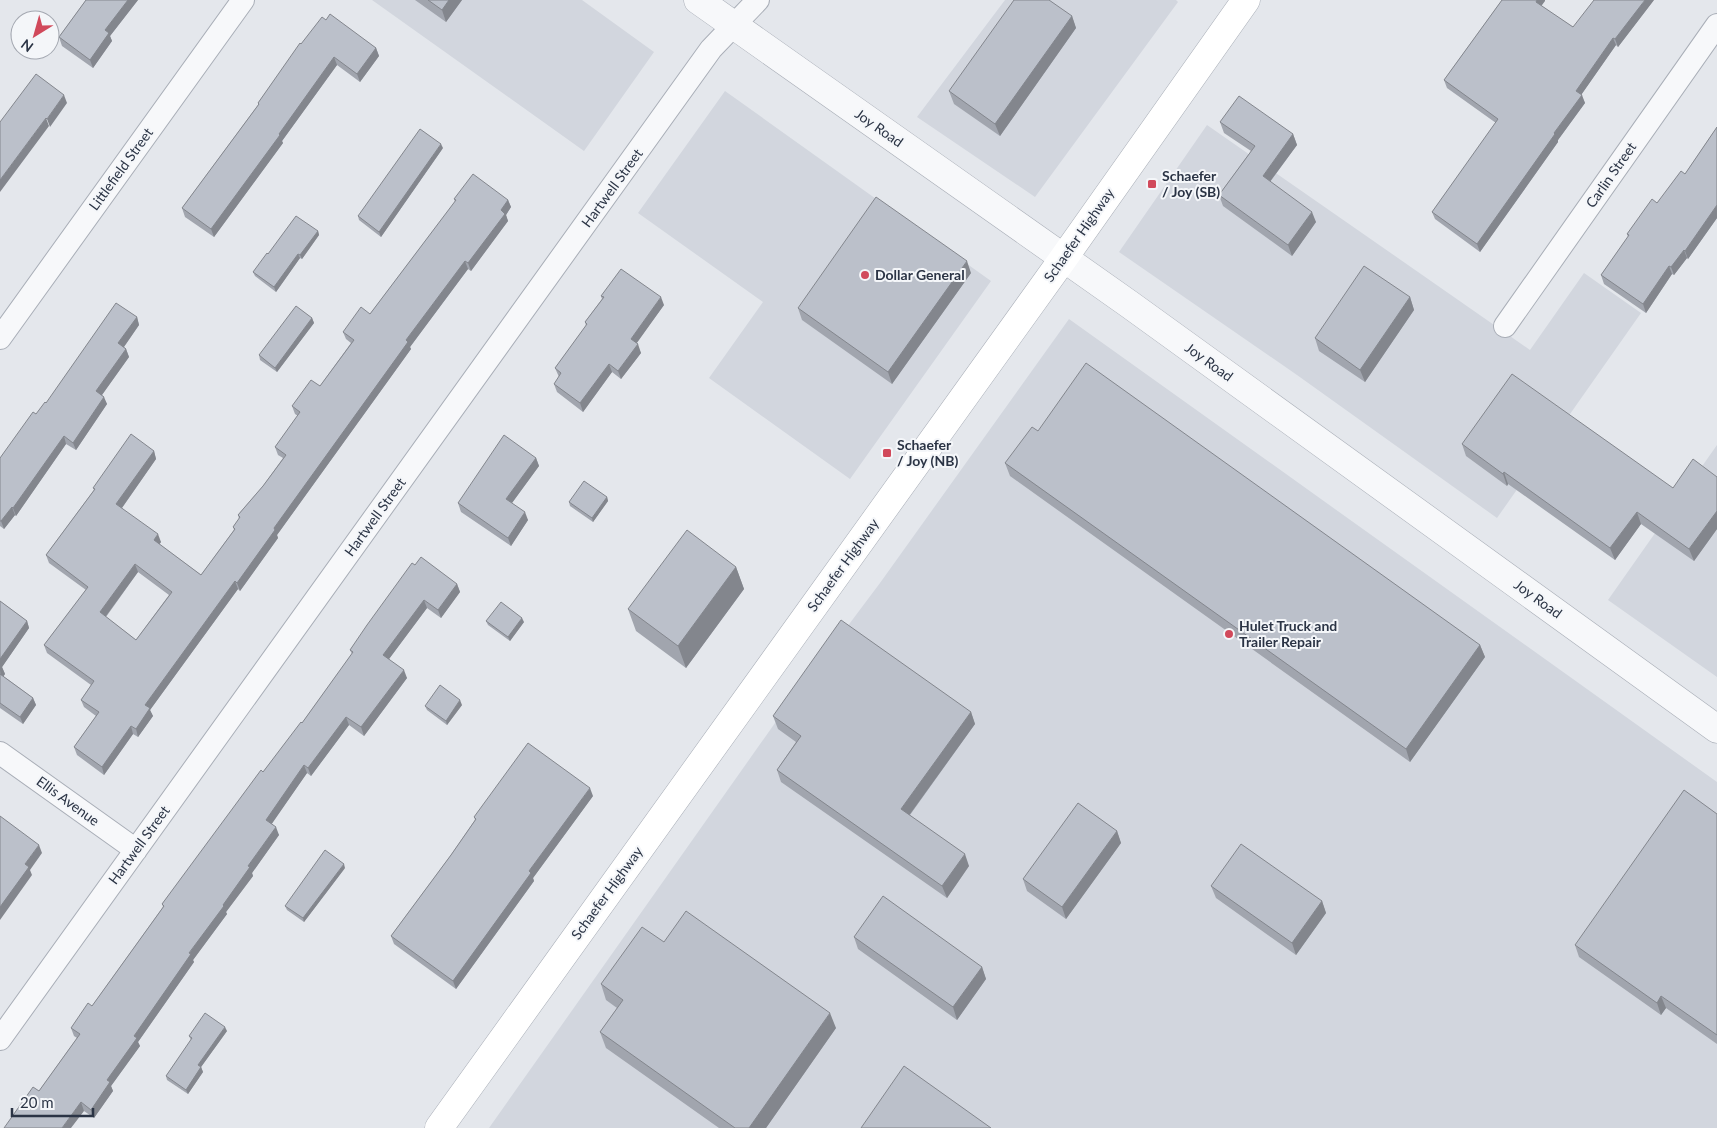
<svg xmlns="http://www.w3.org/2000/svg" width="1717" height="1128" viewBox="0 0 1717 1128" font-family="Lato,sans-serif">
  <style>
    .built { fill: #d2d6de }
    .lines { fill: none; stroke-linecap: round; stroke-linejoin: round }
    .minor-casing { stroke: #a9aeb7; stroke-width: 24 }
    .tertiary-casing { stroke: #a9aeb7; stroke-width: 29 }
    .secondary-casing { stroke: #a9aeb7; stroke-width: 29 }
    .minor { stroke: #f7f8fa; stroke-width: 22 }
    .tertiary { stroke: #f7f8fa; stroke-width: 28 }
    .secondary { stroke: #fff; stroke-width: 28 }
    .wall { fill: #a1a5ae; fill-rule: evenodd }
    .shaded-wall { fill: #83868d }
    .building { fill: #bbc0ca; stroke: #83868d; fill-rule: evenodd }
    .poi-dot { fill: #d1495b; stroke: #f4f6f9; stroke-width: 2 }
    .labels { text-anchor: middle; stroke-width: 4; stroke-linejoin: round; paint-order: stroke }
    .street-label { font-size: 14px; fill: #2b3445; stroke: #f4f6f9 }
    .poi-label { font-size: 14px; font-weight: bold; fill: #2b3445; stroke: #f4f6f9; text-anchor: start }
  </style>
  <rect width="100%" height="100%" fill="#e4e7ec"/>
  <!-- built -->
  <path class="built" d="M372,0H582L654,52L584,151Z
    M1005,0H1176L1178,2L1035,197L917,117Z
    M725,91L991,281L850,479L709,378L763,302L638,213Z
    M1207,125L1530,350L1584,273L1641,313L1497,518L1297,375L1119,252Z
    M1069,319L1717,782V1128H489L775,723L880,583Z
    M1717,445V677L1608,600Z"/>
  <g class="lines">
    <defs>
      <path id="minor" d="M1505,326L1717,25
        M0,338L243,0
        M0,753L136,850
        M0,1039L711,49L758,0"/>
      <path id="tertiary" d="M698,0L1129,304L1717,729"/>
      <path id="secondary" d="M439,1128L1063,259L1246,0"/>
    </defs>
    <!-- minor casing -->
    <use href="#minor" class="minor-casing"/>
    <!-- tertiary casing -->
    <use href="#tertiary" class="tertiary-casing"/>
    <!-- secondary casing -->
    <use href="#secondary" class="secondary-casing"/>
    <!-- minor -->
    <use href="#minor" class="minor"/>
    <!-- tertiary -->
    <use href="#tertiary" class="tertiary"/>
    <!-- secondary -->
    <use href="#secondary" class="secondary"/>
  </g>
  <!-- wall -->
  <path class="wall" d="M86,0H138L110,36L112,41L93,68L62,46L59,37Z
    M415,0H462L446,22Z
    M1502,0H1545L1541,6L1573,27L1654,0L1618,47L1616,45L1581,95L1585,103L1558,140V142L1480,252L1435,219L1432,212L1496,123L1447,88L1444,80Z
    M1072,16L1076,28L1000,136L954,104L949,91Z
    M326,20L376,48L379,56L360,82L337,65L282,141L283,143L214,237L185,217L182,208L258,105V103L301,44Z
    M1220,122L1293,134L1297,145L1270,182L1316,222L1292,256L1223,206L1219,195L1251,151L1224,133Z
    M1717,127V218L1688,259L1687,258L1674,275L1672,274L1646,313L1604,284L1601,275L1628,237L1627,234L1657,203L1685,174Z
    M443,148L381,237L359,220L358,216Z
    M454,199L508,200L511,207L506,215L508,221L471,271L468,269L410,347L411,349L277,535L278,538L240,591L238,589L150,710L153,716L138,737L133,734L104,775L77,755L74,747L96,716L84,707L81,700L91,685L47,653L44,645L86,590L49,563L46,555L94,490L93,488L154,451L156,459L122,508L161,542L159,544L201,575L234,530L233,527L239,519L238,515L263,486L283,458L278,455L275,447L298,416L295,414L292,406L320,386L351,343L346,339L343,332L370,314L455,202ZM138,572L169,595L136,640L106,617Z
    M318,231L319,235L302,259L300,258L276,292L255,276L253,272L268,254Z
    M971,273L892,384L802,320L798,308Z
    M601,296L664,305L636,343L641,353L621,379L612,372L583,412L557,392L554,384L559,377L555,368L586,326L585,322L602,299Z
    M1410,297L1414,310L1365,382L1319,351L1315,338Z
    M137,317L139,325L124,347L126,349L129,357L102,395L107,404L76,450L66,444L16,516L15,515L4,529L0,526V458L46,403Z
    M312,318L314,323L277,372L260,360L259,355Z
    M1038,431L1480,645L1485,657L1410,762L1010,476L1005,463Z
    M1462,444L1673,488L1717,477V529L1694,561L1641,524L1615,560L1508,484L1507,486L1466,456Z
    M536,458L539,466L512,503L528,520L511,546L461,512L458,503Z
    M607,497L608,501L593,522L570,506L569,502Z
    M415,565L457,584L460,592L441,618L427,608L389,659L407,678L364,736L349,725L311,776L307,773L271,824L279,835L252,873L253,876L226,912L227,914L193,960L194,962L138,1042L140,1046L111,1086L113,1091L94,1118L84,1111L39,1091L77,1038L74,1036L71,1028L92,1006L163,907L162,904L263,772L302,723L352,654L350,650Z
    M736,567L744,589L686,668L636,631L628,609Z
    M0,601L27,621L29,628L2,667L5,674L3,676L33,698L36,705L23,724L0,708Z
    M486,621L524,622L510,641L488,625Z
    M462,705L447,725L427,710L425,706Z
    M971,712L975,724L910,815L969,866L947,898L781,782L777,770L796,742L778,729L773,716Z
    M593,796L533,878L534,881L456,989L394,944L391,936L451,855L475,820L474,817Z
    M1717,814V1044L1666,1008L1661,1015L1579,957L1575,945Z
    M1117,831L1121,843L1066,919L1027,891L1023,879Z
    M345,868L304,922L287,910L285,906Z
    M1211,886L1322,901L1326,913L1296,955L1216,898Z
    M854,937L982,967L986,979L957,1020L858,949Z
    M664,942L836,1028L766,1128H719L606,1048L600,1032L617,1008L606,1000L601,984Z
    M227,1031L201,1067L203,1072L188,1094L167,1080L166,1076L191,1040L189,1036Z"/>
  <!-- shaded-wall -->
  <path class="shaded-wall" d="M128,0H138L110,36L112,41L93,68L90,60L105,30Z
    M449,0H462L446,22L442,10Z
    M1537,0H1545V1L1539,9L1536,2Z
    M1645,0H1654L1618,47L1615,39Z
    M1072,16L1076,28L1000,136L995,124Z
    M1613,38L1616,45L1579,98L1576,91Z
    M376,48L379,56L360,82L357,74Z
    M334,57L337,65L282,141L283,143L214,237L211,229Z
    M64,95L67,103L50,127L47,119Z
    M1582,95L1585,103L1558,140V142L1480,252L1477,244L1554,133Z
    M46,118L49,126L0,192V180Z
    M1293,134L1297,145L1266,187L1263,176Z
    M441,144L443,148L381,237L379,232Z
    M508,200L511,207L506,215L508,221L471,271L468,263L501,210Z
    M1717,205V218L1688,259L1685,251Z
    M1312,212L1316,222L1292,256L1288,245Z
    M318,231L319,235L302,259L300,255Z
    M1684,250L1687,258L1674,275L1671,267Z
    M298,254L300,258L276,292L274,287Z
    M465,261L468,269L410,347L411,349L277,535L278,538L240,591L237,583L274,528L406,340Z
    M967,261L971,273L892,384L888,372Z
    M1669,266L1672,274L1646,313L1643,304Z
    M661,297L664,305L634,347L631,339Z
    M1410,297L1414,310L1365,382L1360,370Z
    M137,317L139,325L121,351L118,343Z
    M312,318L314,323L277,372L275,368Z
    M638,344L641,353L621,379L618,371Z
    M126,349L129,357L99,399L96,391Z
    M609,364L612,372L583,412L580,403Z
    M104,397L107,404L76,450L73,443Z
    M64,436L66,444L16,516L13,508Z
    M154,451L156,459L119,512L116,504Z
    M536,458L539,466L509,507L506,499Z
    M1504,472L1508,484L1507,486L1503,474Z
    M607,497L608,501L593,522L592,518Z
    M12,507L15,515L4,529L1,521Z
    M1717,511V529L1694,561L1689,549Z
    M525,512L528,520L511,546L508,538Z
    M1637,512L1641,524L1615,560L1610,548Z
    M158,534L161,542L157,548L154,540Z
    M135,564L138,572L103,620L100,612Z
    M736,567L744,589L686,668L678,646Z
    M235,581L238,589L150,710L153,716L138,737L136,729L145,705Z
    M457,584L460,592L441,618L438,610Z
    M424,600L427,608L386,663L383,655Z
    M522,618L524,622L510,641L508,637Z
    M27,621L29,628L0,670V659Z
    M1480,645L1485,657L1410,762L1406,749Z
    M2,667L5,674L1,680L0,670Z
    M404,670L407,678L364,736L361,727Z
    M33,698L36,705L23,724L20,717Z
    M460,700L462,705L447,725L446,721Z
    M971,712L975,724L905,821L901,809Z
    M346,717L349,725L311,776L308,768Z
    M131,726L133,734L104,775L102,767Z
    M304,765L307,773L269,828L266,820Z
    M590,788L593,796L533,878L534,881L456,989L453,981L529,871Z
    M276,827L279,835L252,873L253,876L226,912L227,914L193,960L194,962L138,1042L140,1046L111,1086L113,1091L94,1118L91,1110L107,1080L134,1036L248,866Z
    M1117,831L1121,843L1066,919L1062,907Z
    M39,845L42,853L30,870L32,875L0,920V907L25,864Z
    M965,854L969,866L947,898L942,886Z
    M344,864L345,868L304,922L303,918Z
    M1322,901L1326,913L1296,955L1292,943Z
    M982,967L986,979L957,1020L953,1007Z
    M1661,996L1666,1008L1661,1015L1657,1003Z
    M830,1013L836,1028L766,1128H749Z
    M225,1027L227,1031L201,1067L203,1072L188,1094L186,1090L198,1065Z
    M81,1102L84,1111L71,1128H62Z"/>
  <!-- building -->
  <path class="building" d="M86,0H128L105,30L109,33L90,60L59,37Z
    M428,0H449L442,10Z
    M1014,0H1049L1072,16L995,124L949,91Z
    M1502,0H1537L1536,2L1573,27L1594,0H1645L1615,39L1613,38L1576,91L1582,95L1554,133L1555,134L1477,244L1432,212L1498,119L1444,80Z
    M330,14L376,48L357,74L334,57L279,134L280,135L211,229L182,208L259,104L258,103L300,43L301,44L322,17L326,20Z
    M36,74L64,95L47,119L46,118L0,180V122Z
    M1239,96L1293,134L1263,176L1312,212L1288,245L1219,195L1255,146L1220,122Z
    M1717,127V205L1685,251L1684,250L1671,267L1669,266L1643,304L1601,275L1629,235L1627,234L1652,199L1657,203L1681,171L1685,174Z
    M420,129L441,144L379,232L358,216Z
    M473,174L508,200L501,210L505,214L468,263L465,261L406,340L408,342L274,528L275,530L237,583L235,581L145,705L150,708L136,729L131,726L102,767L74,747L99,712L81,700L94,681L44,645L88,587L46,555L95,489L93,488L131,434L154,451L116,504L158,534L154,540L201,575L235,529L233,527L240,517L238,515L263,486L286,455L275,447L300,412L292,406L311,380L320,386L354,340L343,332L361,307L370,314L456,200L454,199ZM135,564L172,592L136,640L100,612Z
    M876,197L967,261L888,372L798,308Z
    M296,216L318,231L300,255L298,254L274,287L253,272L267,253L268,254Z
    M1364,266L1410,297L1360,370L1315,338Z
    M621,269L661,297L631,339L638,344L618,371L609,364L580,403L554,384L561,373L555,368L587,324L585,322L604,297L601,296Z
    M116,303L137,317L118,343L126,349L96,391L104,397L73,443L64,436L13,508L12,507L1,521H0V458L33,412L36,414L45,402L46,403Z
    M296,306L312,318L275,368L259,355Z
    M1086,363L1480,645L1406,749L1005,463L1032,427L1038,431Z
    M1512,374L1673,488L1693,459L1717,477V511L1689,549L1637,512L1610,548L1504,472L1503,474L1462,444Z
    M504,435L536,458L506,499L525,512L508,538L458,503Z
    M584,481L607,497L592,518L569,502Z
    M687,530L736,567L678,646L628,609Z
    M421,557L457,584L438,610L424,600L383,655L404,670L361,727L346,717L308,768L304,765L266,820L276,827L248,866L250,867L223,905L224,906L189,953L191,954L134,1036L137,1038L107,1080L110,1082L91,1110L81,1102L62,1128H4L33,1087L39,1091L80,1034L71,1028L88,1003L92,1006L164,906L162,904L261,770L263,772L301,722L302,723L353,652L350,650L367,625L412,563L415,565Z
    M0,601L27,621L0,659Z
    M501,602L522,618L508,637L486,621Z
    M841,620L971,712L901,809L965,854L942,886L777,770L801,736L773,716Z
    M0,674L33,698L20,717L0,703Z
    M440,685L460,700L446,721L425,706Z
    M528,743L590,788L529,871L531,873L453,981L391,936L451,855L476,819L474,817Z
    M1684,790L1717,814V1035L1661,996L1657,1003L1575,945Z
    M1078,803L1117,831L1062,907L1023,879Z
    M0,816L39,845L25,864L29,867L0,907Z
    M1241,844L1322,901L1292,943L1211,886Z
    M325,850L344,864L303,918L285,906Z
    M883,896L982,967L953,1007L854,937Z
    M686,911L830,1013L749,1128H735L600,1032L623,1000L601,984L642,927L664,942Z
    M205,1013L225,1027L198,1065L201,1067L186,1090L166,1076L192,1038L189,1036Z
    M904,1066L991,1128H861Z"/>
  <!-- markers -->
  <g class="poi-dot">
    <rect x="1147" y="179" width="10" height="10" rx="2.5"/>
    <circle cx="865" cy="275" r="5"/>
    <rect x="882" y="448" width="10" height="10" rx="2.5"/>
    <circle cx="1229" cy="634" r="5"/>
  </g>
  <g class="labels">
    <!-- street labels -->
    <g class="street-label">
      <text transform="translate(879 128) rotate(35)" y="5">Joy Road</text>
      <text transform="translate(121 169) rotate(-54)" y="5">Littlefield Street</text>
      <text transform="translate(1611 175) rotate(-55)" y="5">Carlin Street</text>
      <text transform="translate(612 188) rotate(-54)" y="5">Hartwell Street</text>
      <text transform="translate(1079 235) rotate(-55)" y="5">Schaefer Highway</text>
      <text transform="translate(1209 362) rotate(36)" y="5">Joy Road</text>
      <text transform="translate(375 517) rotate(-54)" y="5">Hartwell Street</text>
      <text transform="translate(843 565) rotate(-54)" y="5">Schaefer Highway</text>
      <text transform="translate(1538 599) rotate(36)" y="5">Joy Road</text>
      <text transform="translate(68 801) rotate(36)" y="5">Ellis Avenue</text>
      <text transform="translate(139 845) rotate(-54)" y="5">Hartwell Street</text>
      <text transform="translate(607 893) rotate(-54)" y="5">Schaefer Highway</text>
    </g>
    <!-- poi labels -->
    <g class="poi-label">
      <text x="1162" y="181">Schaefer<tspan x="1162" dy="16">/ Joy (SB)</tspan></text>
      <text x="875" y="280">Dollar General</text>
      <text x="897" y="450">Schaefer<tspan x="897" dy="16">/ Joy (NB)</tspan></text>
      <text x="1239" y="631">Hulet Truck and<tspan x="1239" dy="16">Trailer Repair</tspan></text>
    </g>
  </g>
  <!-- north arrow -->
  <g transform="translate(35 35) rotate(217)"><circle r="24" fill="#f4f6f9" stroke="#a4a8b1"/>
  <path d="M0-4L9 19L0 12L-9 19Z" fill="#d1495b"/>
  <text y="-8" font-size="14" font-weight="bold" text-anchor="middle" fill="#2b3445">N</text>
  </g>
  <!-- scale -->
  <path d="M12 1108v8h81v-8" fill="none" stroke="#2b3445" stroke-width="2.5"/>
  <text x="20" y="1108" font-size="15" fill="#2b3445" stroke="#f4f6f9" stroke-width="4" paint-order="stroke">20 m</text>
</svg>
